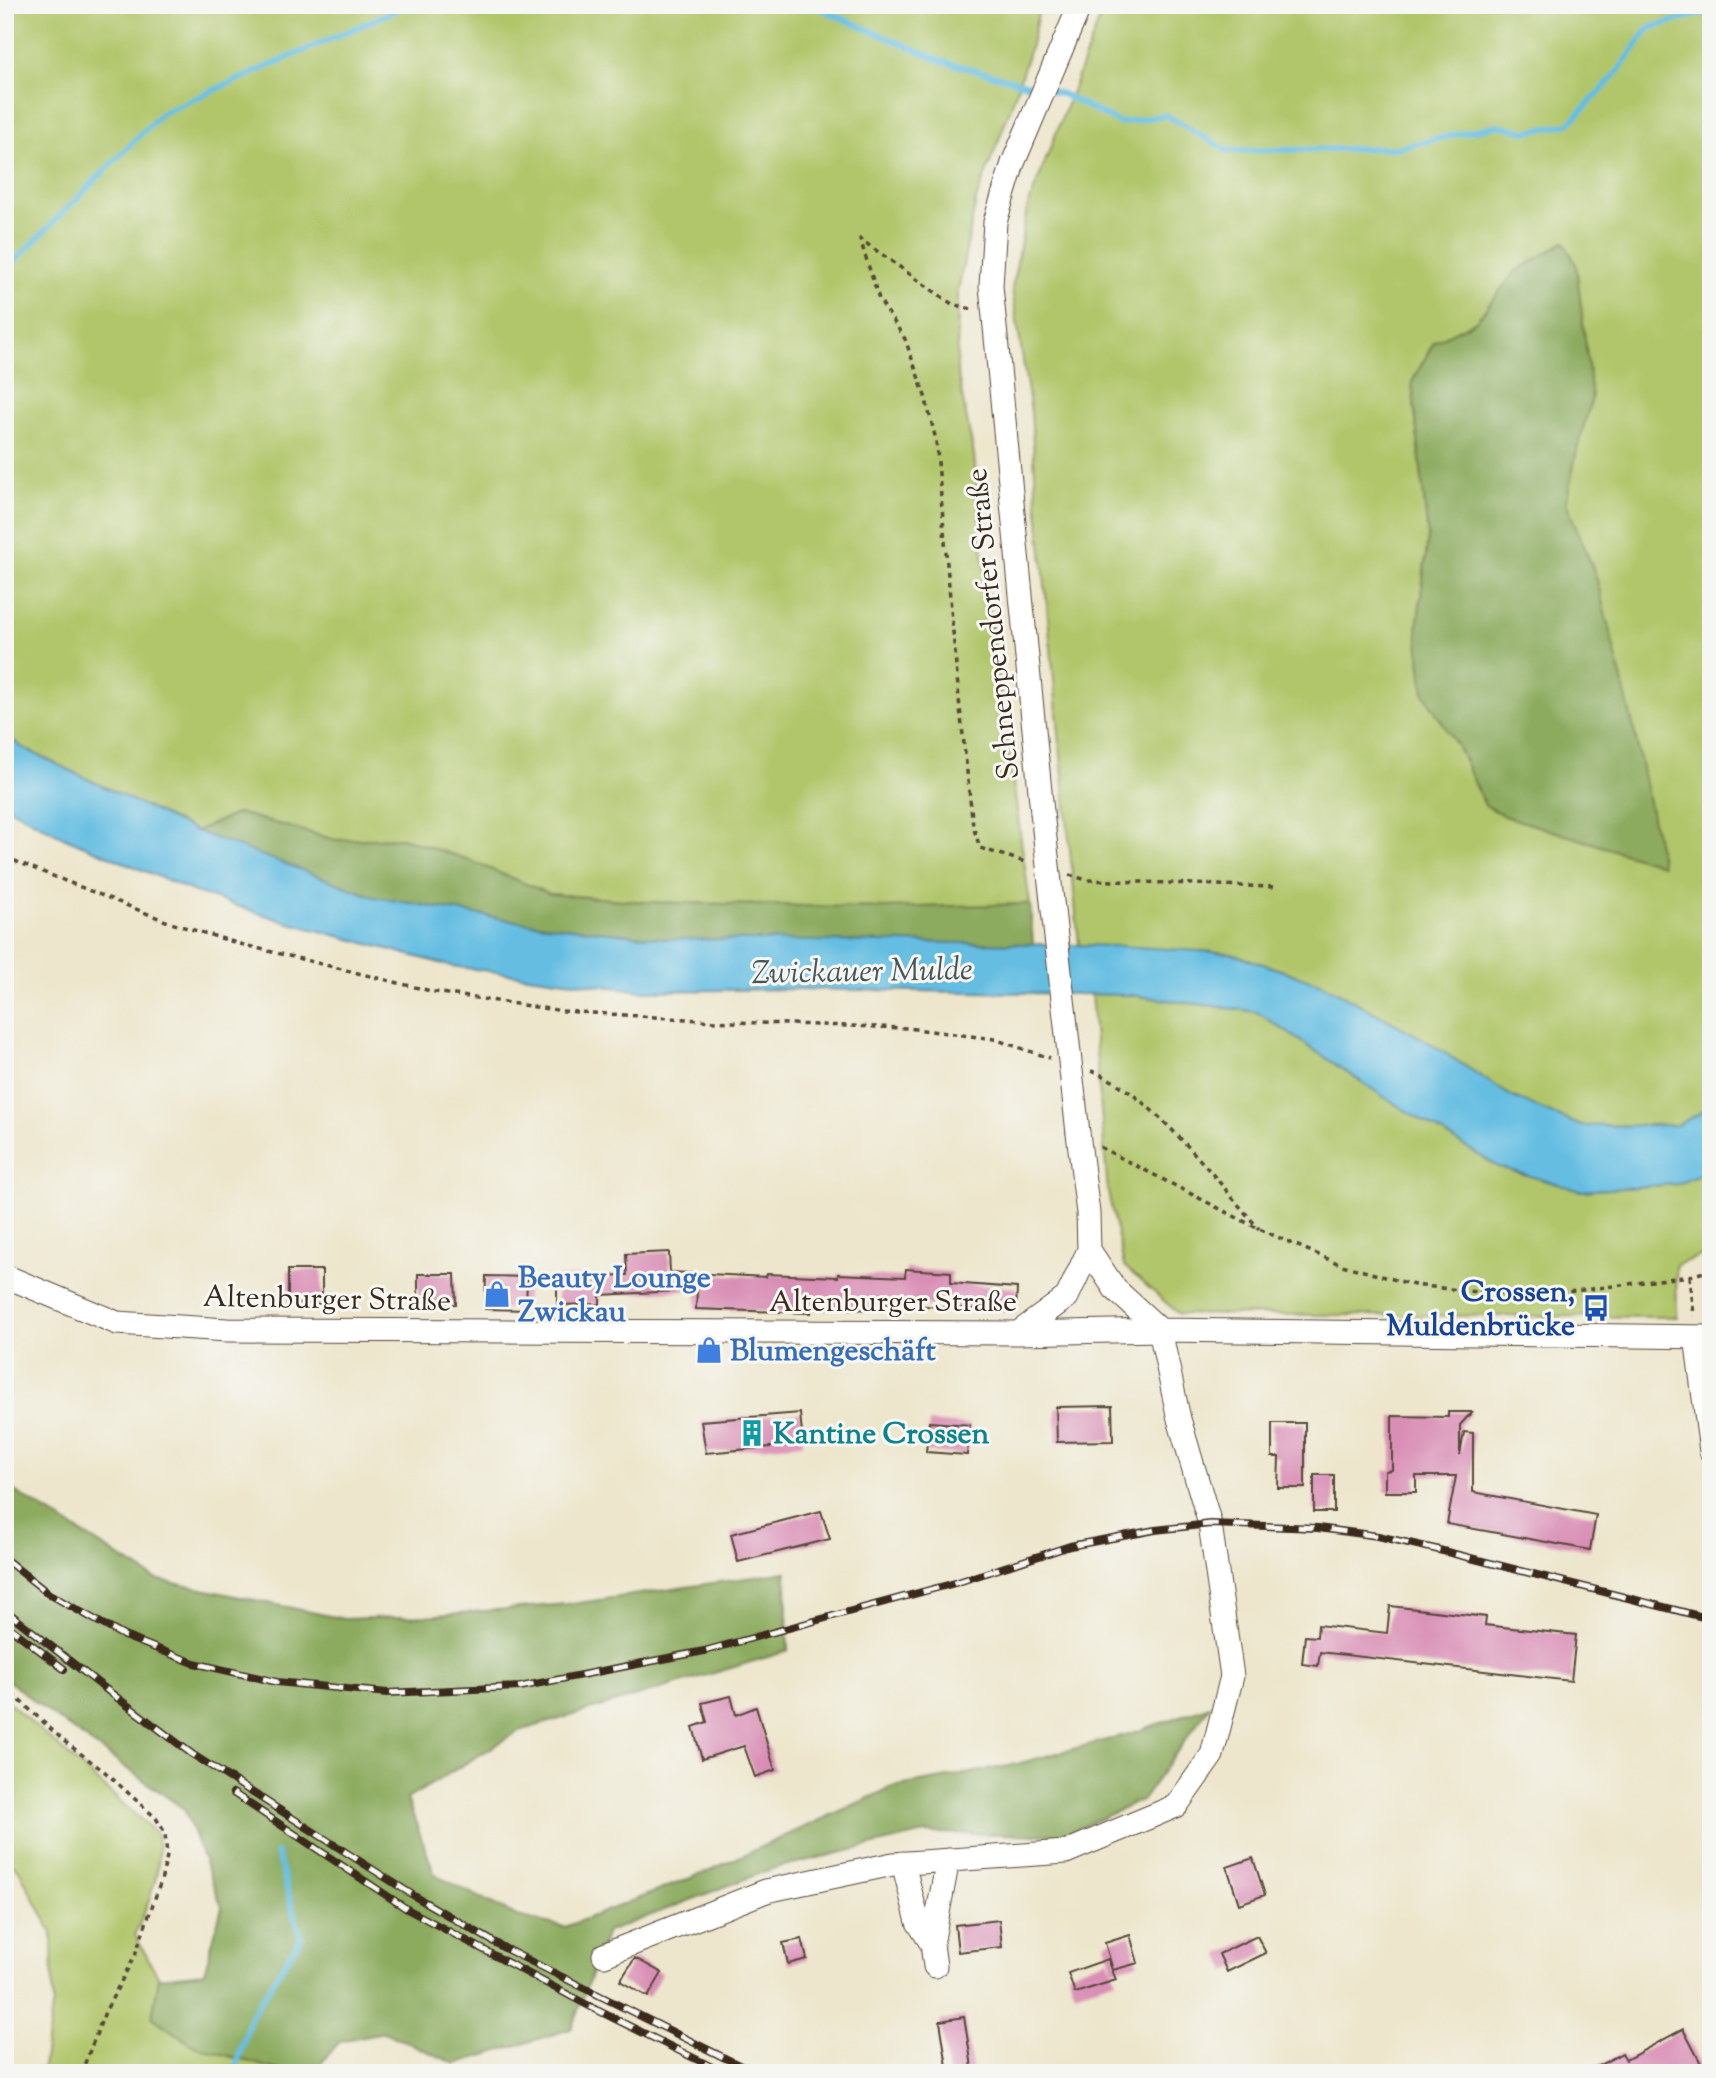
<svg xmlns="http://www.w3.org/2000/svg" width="1716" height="2078" viewBox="0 0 1716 2078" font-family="'Sorts Mill Goudy',serif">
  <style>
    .green { fill: #b1c66a; stroke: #767844; stroke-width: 2; fill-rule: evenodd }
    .forest { fill: #8cab5e; stroke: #646a3e; stroke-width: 2 }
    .water { fill: #65bee2; stroke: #507480; stroke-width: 2 }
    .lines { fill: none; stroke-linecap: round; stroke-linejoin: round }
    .stream { stroke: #65bee2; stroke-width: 6 }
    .building { fill: #d98eb5 }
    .minor-casing { stroke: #564638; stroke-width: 25 }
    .path { stroke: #564638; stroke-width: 3.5; stroke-dasharray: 5 5; stroke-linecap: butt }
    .minor { stroke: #fff; stroke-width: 23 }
    .rail-casing { stroke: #3b2a1e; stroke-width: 8 }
    .rail { stroke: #f6f6f2; stroke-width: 5; stroke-dasharray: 16; stroke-linecap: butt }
    .minor-bridge-casing { stroke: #564638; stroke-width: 25; stroke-linecap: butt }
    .minor-bridge { stroke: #fff; stroke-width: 23 }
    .labels { text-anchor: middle; stroke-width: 6; stroke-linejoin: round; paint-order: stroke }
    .street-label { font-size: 30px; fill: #3b2a1e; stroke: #f6f6f2 }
    .shop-label { font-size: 30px; font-weight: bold; fill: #366cbe; stroke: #f6f6f2; text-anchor: start }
    .transit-label { font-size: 30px; font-weight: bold; fill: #164399; stroke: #f6f6f2; text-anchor: end }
    .culture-label { font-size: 30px; font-weight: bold; fill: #0d838f; stroke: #f6f6f2; text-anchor: start }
    .water-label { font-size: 32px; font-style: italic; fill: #485659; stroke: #f6f6f2 }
  </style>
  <rect width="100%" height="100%" fill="#f6f6f2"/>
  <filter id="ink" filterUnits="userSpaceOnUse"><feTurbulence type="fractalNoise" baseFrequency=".0143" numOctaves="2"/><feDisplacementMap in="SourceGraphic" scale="14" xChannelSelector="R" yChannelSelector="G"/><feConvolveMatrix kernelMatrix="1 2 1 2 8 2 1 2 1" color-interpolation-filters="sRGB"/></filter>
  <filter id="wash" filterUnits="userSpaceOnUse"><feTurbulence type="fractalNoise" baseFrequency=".00686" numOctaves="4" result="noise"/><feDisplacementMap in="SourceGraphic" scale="28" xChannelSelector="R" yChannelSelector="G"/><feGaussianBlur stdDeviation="1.57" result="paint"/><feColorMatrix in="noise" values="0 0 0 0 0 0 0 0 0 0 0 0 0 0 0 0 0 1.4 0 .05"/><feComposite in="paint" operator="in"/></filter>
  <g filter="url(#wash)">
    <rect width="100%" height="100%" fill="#ede6cc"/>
    <!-- green -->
    <path class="green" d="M5,5H1040L1031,45L1010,110L976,200L958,291L957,371L974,455L986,588L1030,904L885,908L646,902L550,894L466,859L402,838L336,840L238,813L196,831L23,748L5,734Z
      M1105,5H1711V1107L1678,1125L1581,1126L1513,1097L1420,1037L1322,984L1230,953L1079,945L1036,490L1031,412L1012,289L1027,209ZM1492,301L1592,398L1578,445L1566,503L1596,576L1661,864L1505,816L1485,805L1458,747L1417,630L1428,537L1412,382L1434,342L1476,321Z
      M1091,994L1130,995L1257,1012L1390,1101L1499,1167L1581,1191L1678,1184L1711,1170V1252L1676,1265L1677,1317L1179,1314L1124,1266L1108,1192Z
      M5,1699L157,1834C164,1871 148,1902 135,1935L159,1978L152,2017L194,2046L289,2073H42L53,2003L52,1933L19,1870L5,1857Z"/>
    <!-- forest -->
    <path class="forest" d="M1564,242L1576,264L1592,398L1578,445L1566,503L1596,576L1633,725L1662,865L1505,816L1485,805L1458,747L1424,694L1417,630L1428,537L1412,382L1434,342L1476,321L1515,272Z
      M238,813L336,840L402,838L466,859L550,894L646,902L885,908L1030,904L1033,944L669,939L528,923L374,897L196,831Z
      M5,1485L155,1579L344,1619L425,1616L579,1603L786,1572L788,1651L519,1731L407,1799L435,1875L517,1916L565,1927L706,1872L893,1787L1009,1766L1129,1734L1210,1706L1142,1800L1064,1835L925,1833L771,1869L607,1932L571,2029L456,2064L384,2032L340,2041L313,2073H289L194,2046L152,2017L159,1978L204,1973L222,1907L184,1809L56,1718L5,1678Z"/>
    <!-- water -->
    <path class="water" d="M5,734L23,748L196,831L374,897L528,923L669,939L1033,944L1120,946L1230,953L1322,984L1420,1037L1513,1097L1581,1126L1677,1125L1711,1107V1170L1678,1184L1581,1191L1499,1167L1390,1101L1257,1012L1130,995L804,989L643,991L451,966L286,922L195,892L63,837L5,806Z"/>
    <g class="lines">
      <!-- stream -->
      <path class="stream" d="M811,5L942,61L1062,94L1120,123L1166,115L1228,151L1396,148L1498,125L1526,132L1569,124L1614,77L1649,28L1703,13H1711
        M5,271L162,113L408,5
        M234,2073L251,2016L301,1938L277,1853"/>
    </g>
    <g id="blocks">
      <!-- building -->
      <path class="building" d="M669,1252L670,1272L766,1277L767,1274L838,1277V1274L905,1277L906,1269L951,1272V1283L1017,1288L1016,1312L880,1303L879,1310L811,1308V1313L696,1309L697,1290L600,1295V1304L557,1305V1277L627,1275L626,1254Z
        M288,1270H322V1304L288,1303Z
        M418,1274H455L456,1304L418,1305Z
        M486,1276L527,1277L526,1310L485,1309Z
        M1112,1406L1113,1441L1057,1442L1056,1407Z
        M1448,1412H1472L1460,1425V1455L1464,1432L1473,1433V1492L1596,1515L1590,1550L1447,1524L1456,1476H1416V1492H1385V1471L1392,1470V1416L1448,1417Z
        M800,1413L803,1444L706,1453L701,1421Z
        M929,1422L970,1425L967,1455L926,1452Z
        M1272,1423H1305V1488H1278L1279,1457H1272Z
        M1314,1475H1334V1512H1314Z
        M821,1511L830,1539L738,1562L731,1534Z
        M1390,1606L1486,1617L1485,1625L1576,1635L1571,1681L1320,1652L1318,1666L1302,1664L1305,1636L1317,1637L1318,1625L1387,1633Z
        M731,1696L736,1715L756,1707L775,1770L755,1777L744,1746L702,1759L693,1727L707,1722L702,1703Z
        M1253,1858L1265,1895L1239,1904L1227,1867Z
        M999,1920L1002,1947L958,1952L955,1925Z
        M1130,1935L1138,1963L1113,1970L1105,1943Z
        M1257,1936L1266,1953L1227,1972L1219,1954Z
        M802,1939L807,1959L788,1964L783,1943Z
        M635,1958L662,1973L648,1997L620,1981Z
        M1108,1959L1116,1980L1075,1993L1068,1973Z
        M964,2017L973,2073H948L940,2021Z
        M1683,2029L1706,2073H1585L1622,2053L1626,2060Z"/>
    </g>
  </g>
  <g filter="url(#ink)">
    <use href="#blocks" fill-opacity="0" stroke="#564638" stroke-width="2"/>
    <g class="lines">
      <defs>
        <path id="minor" d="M1042,812L991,286L995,222L1013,163L1080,5
          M1078,1133L1088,1213L1089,1250L1115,1289L1160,1330
          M5,1276L117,1323L227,1330L1018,1333L1160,1330L1711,1337
          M1018,1333L1067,1297L1089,1250
          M1696,1337L1711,1451
          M903,1863L918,1922L932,1944
          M604,1955L766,1891L893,1864L1066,1852L1176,1806L1212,1755L1232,1676L1210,1524L1179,1419L1160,1330
          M935,1966L932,1944L948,1860"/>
      </defs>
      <!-- minor casing -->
      <use href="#minor" class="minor-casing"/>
      <!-- path -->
      <path class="path" d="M5,9L11,5
        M971,309L952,304L860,239L879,299L905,339L925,396L936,440L959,699L973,826L980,848L1025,862
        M5,857L171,923L240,944L435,992L563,1011L731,1022L907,1028L994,1039L1050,1058
        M1069,875L1087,880L1273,887
        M1091,1071C1149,1090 1218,1182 1259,1229
        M1100,1147L1259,1229L1342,1265L1414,1285L1486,1293H1560L1690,1276L1711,1270
        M1690,1276L1694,1316
        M5,1687L64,1741L105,1772L156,1818L165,1833L167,1856L161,1881L135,1955L105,2012L81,2073"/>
      <!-- minor -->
      <use href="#minor" class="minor"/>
      <defs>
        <path id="rail" d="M5,1559L49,1594L124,1636L194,1663L277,1682L387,1693L520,1687L704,1651L955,1583L1070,1546L1155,1530L1210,1524L1318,1528L1378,1536L1435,1549L1711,1619
          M5,1610L103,1687L192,1754L416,1897L506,1949L755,2073
          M5,1624L64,1669
          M233,1793L407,1909L593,2008L724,2073"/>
      </defs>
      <!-- rail casing -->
      <use href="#rail" class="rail-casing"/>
      <!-- rail -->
      <use href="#rail" class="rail"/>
      <defs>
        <path id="minor-bridge" d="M1042,812L1078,1133"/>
      </defs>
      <!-- minor-bridge casing -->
      <use href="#minor-bridge" class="minor-bridge-casing"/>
      <!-- minor-bridge -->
      <use href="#minor-bridge" class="minor-bridge"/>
    </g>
  </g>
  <!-- icons -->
  <defs>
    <symbol id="shop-bare" viewBox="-9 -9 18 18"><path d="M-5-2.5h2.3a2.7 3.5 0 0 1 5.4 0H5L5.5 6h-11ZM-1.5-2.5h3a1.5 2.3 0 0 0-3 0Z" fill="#3f7fe0" stroke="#f6f6f2" stroke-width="2.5" paint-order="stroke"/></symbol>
    <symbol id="bus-bare" viewBox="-9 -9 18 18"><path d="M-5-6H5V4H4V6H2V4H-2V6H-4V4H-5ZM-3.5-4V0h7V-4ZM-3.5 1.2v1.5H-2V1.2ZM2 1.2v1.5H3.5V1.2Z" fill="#1a4fb4" stroke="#f6f6f2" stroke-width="2.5" paint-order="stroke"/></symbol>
    <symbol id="building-bare" viewBox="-9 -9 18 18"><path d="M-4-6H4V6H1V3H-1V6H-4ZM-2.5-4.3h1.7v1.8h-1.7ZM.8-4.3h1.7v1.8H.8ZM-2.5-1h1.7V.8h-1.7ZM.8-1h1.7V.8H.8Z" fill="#0f9aa8" stroke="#f6f6f2" stroke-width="2.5" paint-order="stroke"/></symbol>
  </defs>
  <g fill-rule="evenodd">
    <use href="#shop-bare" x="478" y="1275" width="38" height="38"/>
    <use href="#bus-bare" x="1577" y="1289" width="38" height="38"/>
    <use href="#shop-bare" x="690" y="1331" width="38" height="38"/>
    <use href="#building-bare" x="733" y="1414" width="38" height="38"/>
  </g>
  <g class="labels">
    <!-- street labels -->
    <g class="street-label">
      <text transform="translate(992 624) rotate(-96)" y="10">Schneppendorfer Straße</text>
      <text transform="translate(327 1298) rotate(1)" y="10">Altenburger Straße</text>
      <text x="893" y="1311">Altenburger Straße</text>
    </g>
    <!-- shop labels -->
    <g class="shop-label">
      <text x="518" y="1287">Beauty Lounge<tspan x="518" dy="34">Zwickau</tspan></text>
      <text x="730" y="1360">Blumengeschäft</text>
    </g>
    <!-- transit labels -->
    <g class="transit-label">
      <text x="1575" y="1301">Crossen,<tspan x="1575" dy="34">Muldenbrücke</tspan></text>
    </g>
    <!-- culture labels -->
    <g class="culture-label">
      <text x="773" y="1443">Kantine Crossen</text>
    </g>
    <!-- water labels -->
    <g class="water-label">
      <text transform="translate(862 970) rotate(-1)" y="11">Zwickauer Mulde</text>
    </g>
  </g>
  <!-- margin -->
  <rect width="1716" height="2078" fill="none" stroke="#f6f6f2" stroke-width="28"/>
</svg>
